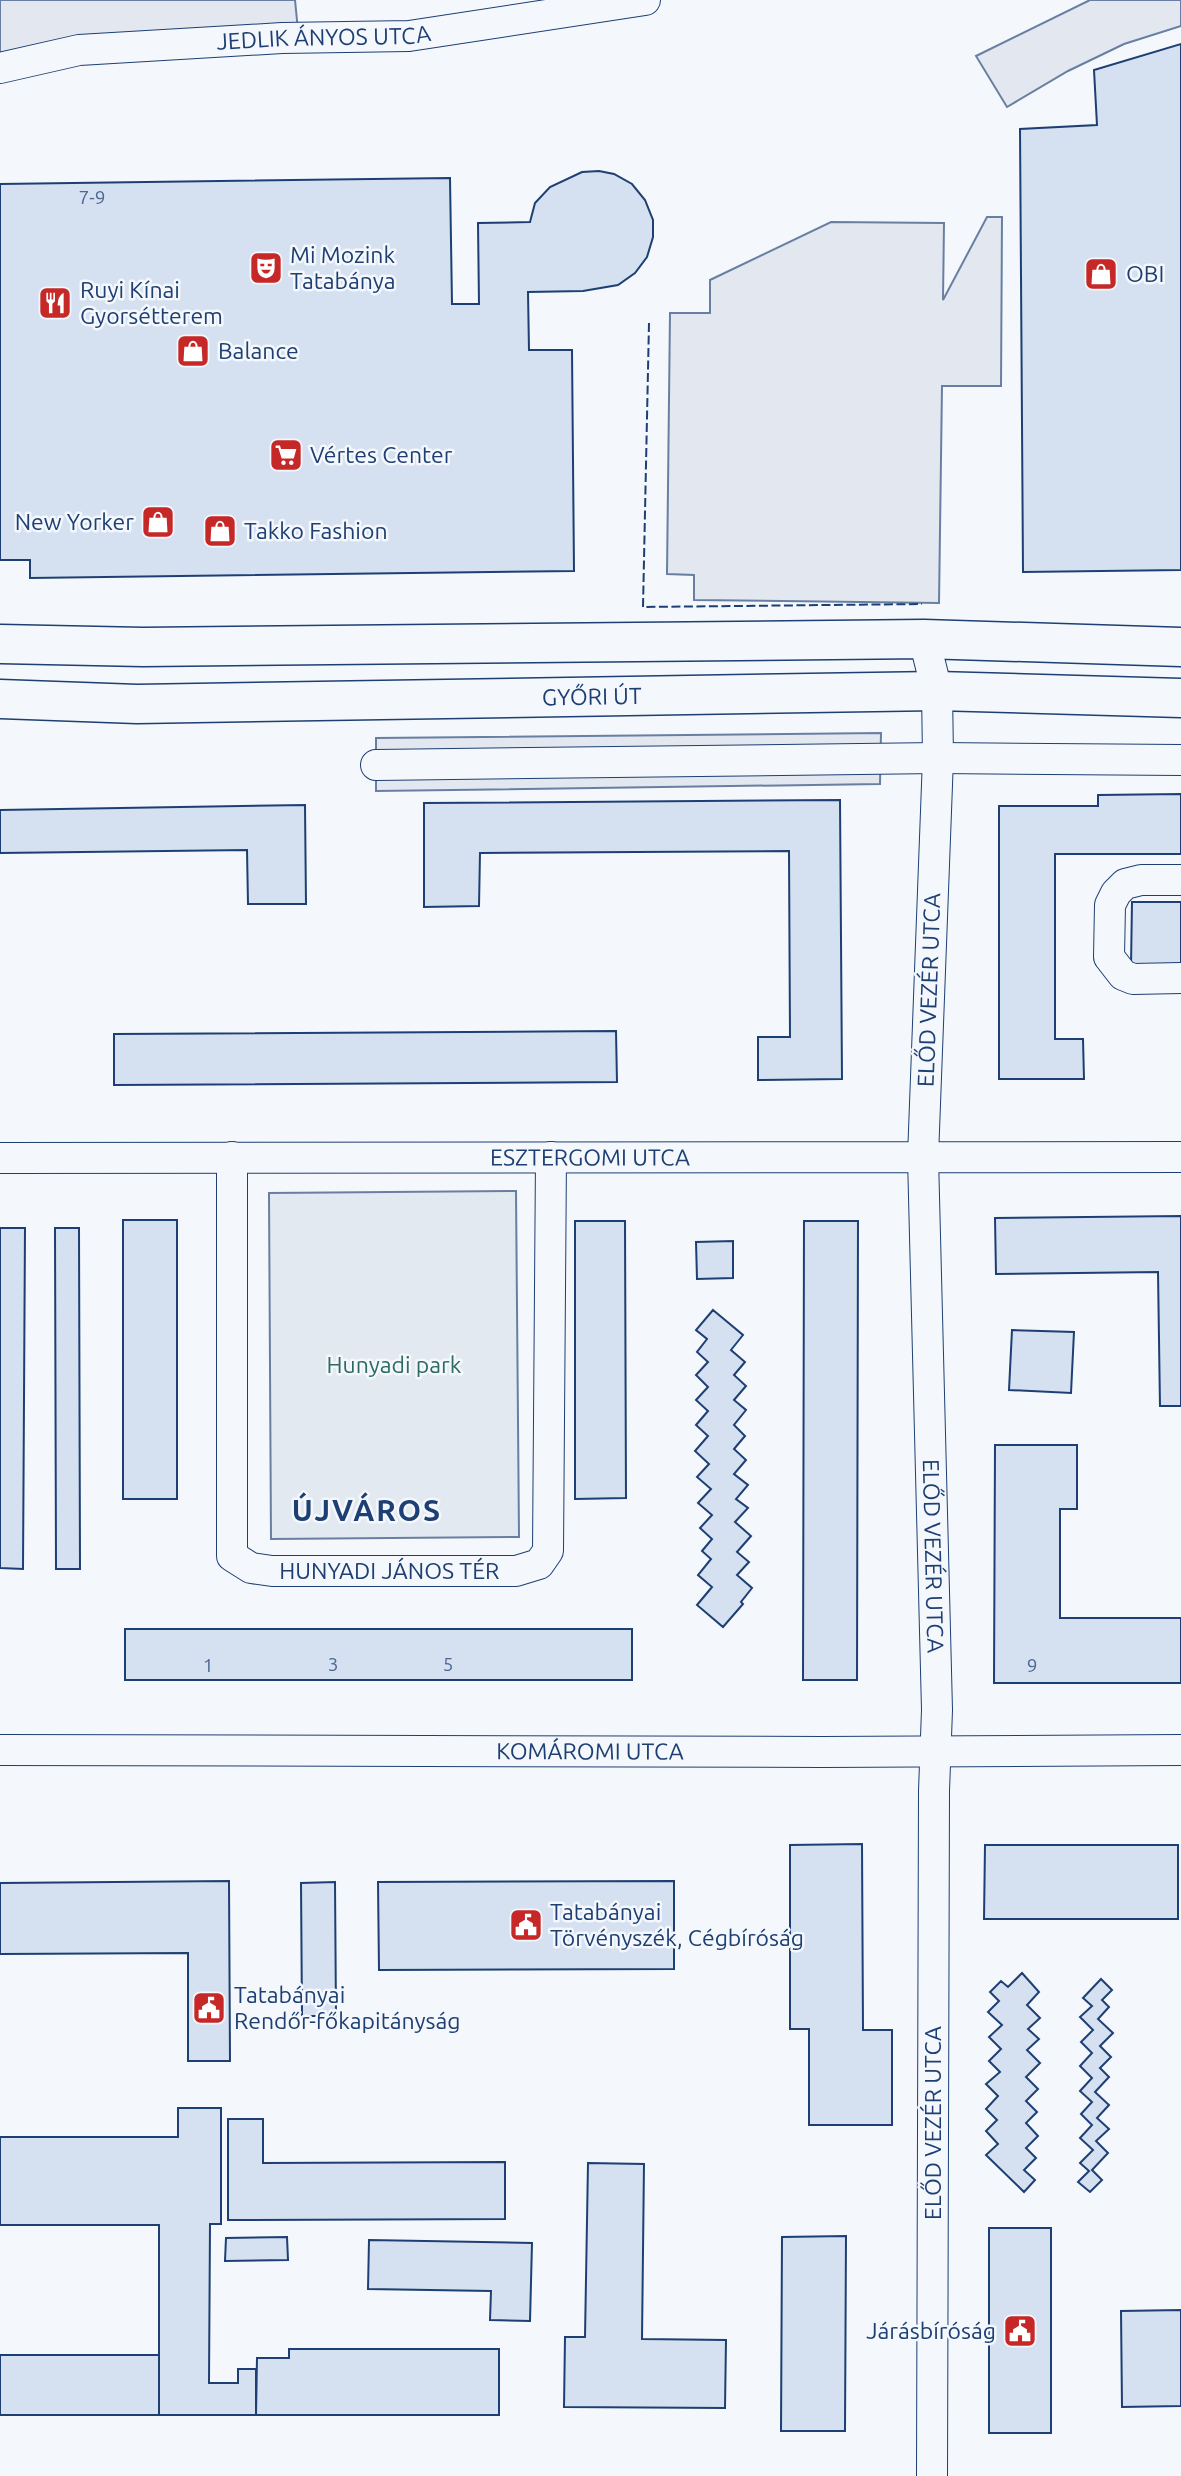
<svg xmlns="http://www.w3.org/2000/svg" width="1181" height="2476" viewBox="0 0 1181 2476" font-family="Ubuntu,sans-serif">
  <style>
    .green { fill: #e3e9f0; stroke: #687fa3; stroke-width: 2 }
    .parking { fill: #e3e8f0; stroke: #687fa3; stroke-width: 2 }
    .building { fill: #d5e0f0; stroke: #1d3f73; stroke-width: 2 }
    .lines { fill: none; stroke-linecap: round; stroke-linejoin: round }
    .minor-casing { stroke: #1d3f73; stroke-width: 32 }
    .secondary-casing { stroke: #1d3f73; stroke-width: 41 }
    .minor { stroke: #f4f7fb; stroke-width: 30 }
    .secondary { stroke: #f4f7fb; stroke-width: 38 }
    .fence { stroke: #1d3f73; stroke-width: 2; stroke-dasharray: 9 3.5; stroke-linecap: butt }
    .labels { text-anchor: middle; stroke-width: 5; stroke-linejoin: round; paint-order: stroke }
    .number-label { font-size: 19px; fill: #4b6792 }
    .street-label { font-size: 23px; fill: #1d3f73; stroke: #f4f7fb }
    .poi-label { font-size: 23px; fill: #1d3f73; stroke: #f4f7fb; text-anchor: start }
    .park-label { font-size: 23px; fill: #2c6c60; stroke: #f4f7fb }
    .district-label { font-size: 30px; font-weight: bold; letter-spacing: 2px; fill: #1d3f73; stroke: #f4f7fb }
  </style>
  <rect width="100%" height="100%" fill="#f4f7fb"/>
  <!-- green -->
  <path class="green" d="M516,1191L519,1537L271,1539L269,1193Z"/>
  <!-- parking -->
  <path class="parking" d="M0,0H295L299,41L0,67Z
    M1090,0H1181V26L1124,44L1068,71L1007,107L976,56Z
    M987,217H1002L1001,386H942L939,603L694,600V575L667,574L670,313H710V280L831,222L944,223L943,300Z
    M881,733L880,784L376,791V738Z"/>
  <!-- building -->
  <path class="building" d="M1181,44V570L1023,572L1020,129L1097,125L1094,70Z
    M599,171L614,174L632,184L645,200L653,220V237L647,257L635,273L618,285L583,291L528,292L529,350H572L574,571L30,578V560H0V184L450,178L452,304H479L478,223L530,222L535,203L550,187L582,172Z
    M1181,794V854H1055V1039H1083L1084,1079H999V806H1098V795Z
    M840,800L842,1079L758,1080V1037H790L789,851L480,853L479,906L424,907V803Z
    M305,805L306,904H248L247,850L0,853V810Z
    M1132,902H1181V967L1131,966Z
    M616,1031L617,1082L114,1085V1034Z
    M1181,1216V1406H1160L1158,1272L996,1274L995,1218Z
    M123,1220H177V1499H123Z
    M575,1221H625L626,1498L575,1499Z
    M804,1221H858L857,1680H803Z
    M0,1228H25L23,1569L0,1568Z
    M55,1228H79L80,1569H56Z
    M733,1241V1278L697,1279L696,1242Z
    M713,1310L743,1335L731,1350L745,1362L734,1375L746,1386L734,1400L746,1410L734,1425L745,1436L734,1449L746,1460L734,1474L748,1485L736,1499L748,1508L735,1522L751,1536L737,1552L749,1562L737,1575L752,1588L741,1602L743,1604L723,1627L697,1605L712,1587L698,1575L711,1559L702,1551L712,1539L700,1528L712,1515L698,1503L711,1489L697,1477L709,1464L695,1451L708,1436L696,1425L708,1411L696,1400L708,1387L696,1375L708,1362L697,1352L707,1339L696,1330Z
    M1012,1330L1074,1332L1071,1393L1009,1390Z
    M995,1445H1077V1509H1060V1618H1181V1683H994Z
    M125,1629H632V1680H125Z
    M862,1844L863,2030H892V2125H809V2029H790V1845Z
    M985,1845H1178V1919H984Z
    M229,1881L230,2061H188V1953L0,1954V1883Z
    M674,1881V1969L379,1970L378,1882Z
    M335,1882L336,2016H302L301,1883Z
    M1022,1973L1039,1992L1027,2005L1040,2018L1028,2029L1039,2039L1027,2050L1040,2063L1026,2077L1038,2089L1026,2101L1037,2112L1026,2123L1038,2136L1026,2148L1036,2158L1024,2170L1035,2180L1024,2192L986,2155L998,2144L986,2131L997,2120L986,2109L998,2096L986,2084L1000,2072L989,2061L1001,2049L989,2037L1002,2025L988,2012L999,2001L990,1992L1001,1981L1008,1987Z
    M1101,1979L1112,1990L1102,2000L1109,2007L1098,2019L1113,2033L1100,2046L1111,2057L1100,2068L1109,2077L1095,2092L1109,2105L1097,2118L1109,2129L1096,2141L1108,2153L1092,2170L1102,2180L1090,2192L1078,2182L1089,2171L1080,2163L1093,2150L1080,2138L1092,2125L1081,2114L1092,2102L1080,2091L1092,2078L1080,2066L1092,2053L1081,2042L1093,2030L1080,2017L1092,2006L1083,1998Z
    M178,2108H221V2224H210L209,2383H238V2369H256V2415H159V2225H0V2137H178Z
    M228,2119H263V2163L505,2162V2219L228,2220Z
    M588,2163L644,2164L642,2339L726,2340L725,2408L564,2407L565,2337H585Z
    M989,2228H1051V2433H989Z
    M846,2236L845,2431H781L782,2237Z
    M287,2237L288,2260L225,2261L226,2238Z
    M369,2240L532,2243L530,2321L490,2320L491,2291L368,2289Z
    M1181,2310V2406L1122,2407L1121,2311Z
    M289,2349H499V2415H256L257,2358H289Z
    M0,2355H159V2415H0Z"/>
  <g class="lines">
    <defs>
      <g id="minor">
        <path id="s1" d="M0,68L79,50L282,38L409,36L645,0"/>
        <path id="s2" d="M924,639L937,691L938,758L923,1157L937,1710L934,1791L932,2476"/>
        <path d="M376,765L938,758L1181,760"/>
        <path d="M1181,880H1141L1125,884L1116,893L1110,905L1109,957L1123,975L1133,979L1181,978"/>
        <path id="s3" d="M232,1157V1556L251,1568L272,1571H516L539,1564L548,1551L551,1157"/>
        <path id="s4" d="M0,1158L1181,1157"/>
        <path id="s5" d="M0,1750L823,1752L1181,1750"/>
      </g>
      <g id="secondary">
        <path d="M0,644L143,647L924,639L1181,647"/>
        <path id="s6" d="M0,699L137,704L937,691L1181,698"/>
      </g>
    </defs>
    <!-- minor casing -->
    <use href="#minor" class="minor-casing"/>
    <!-- secondary casing -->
    <use href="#secondary" class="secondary-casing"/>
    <!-- minor -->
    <use href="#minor" class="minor"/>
    <!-- secondary -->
    <use href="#secondary" class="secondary"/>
    <!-- fence -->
    <path class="fence" d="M649,323L643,607L922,604"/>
  </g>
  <!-- icons -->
  <defs>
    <symbol id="theatre-square" viewBox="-11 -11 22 22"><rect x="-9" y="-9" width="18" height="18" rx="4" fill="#c62828" stroke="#f4f7fb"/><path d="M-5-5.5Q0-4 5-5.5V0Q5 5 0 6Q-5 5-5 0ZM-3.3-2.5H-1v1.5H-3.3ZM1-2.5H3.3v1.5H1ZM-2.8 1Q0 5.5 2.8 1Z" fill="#fff"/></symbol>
    <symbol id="shop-square" viewBox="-11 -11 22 22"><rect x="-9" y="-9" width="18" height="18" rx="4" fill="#c62828" stroke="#f4f7fb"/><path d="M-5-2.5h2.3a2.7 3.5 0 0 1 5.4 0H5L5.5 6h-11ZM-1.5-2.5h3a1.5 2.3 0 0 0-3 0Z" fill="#fff"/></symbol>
    <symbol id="restaurant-square" viewBox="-11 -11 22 22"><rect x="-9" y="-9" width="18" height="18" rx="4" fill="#c62828" stroke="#f4f7fb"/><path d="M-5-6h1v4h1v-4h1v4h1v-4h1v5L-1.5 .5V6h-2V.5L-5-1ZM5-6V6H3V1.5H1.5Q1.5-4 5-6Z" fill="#fff"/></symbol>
    <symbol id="supermarket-square" viewBox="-11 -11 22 22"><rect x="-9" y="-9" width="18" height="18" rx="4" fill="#c62828" stroke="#f4f7fb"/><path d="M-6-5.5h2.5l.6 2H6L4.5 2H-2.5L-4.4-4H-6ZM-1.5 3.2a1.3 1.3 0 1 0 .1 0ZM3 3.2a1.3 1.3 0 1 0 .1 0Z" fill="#fff"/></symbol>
    <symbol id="civic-square" viewBox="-11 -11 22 22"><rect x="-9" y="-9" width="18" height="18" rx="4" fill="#c62828" stroke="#f4f7fb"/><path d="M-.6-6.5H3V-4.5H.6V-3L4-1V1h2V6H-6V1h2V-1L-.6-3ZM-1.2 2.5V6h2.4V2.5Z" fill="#fff"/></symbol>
  </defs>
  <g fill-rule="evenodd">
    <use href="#theatre-square" x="247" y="249" width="38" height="38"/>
    <use href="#shop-square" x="1082" y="255" width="38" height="38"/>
    <use href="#restaurant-square" x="36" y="284" width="38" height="38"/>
    <use href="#shop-square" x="174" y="332" width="38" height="38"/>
    <use href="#supermarket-square" x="267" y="436" width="38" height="38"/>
    <use href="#shop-square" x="139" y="503" width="38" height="38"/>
    <use href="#shop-square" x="201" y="512" width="38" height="38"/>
    <use href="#civic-square" x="507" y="1906" width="38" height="38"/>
    <use href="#civic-square" x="190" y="1989" width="38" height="38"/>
    <use href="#civic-square" x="1001" y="2312" width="38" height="38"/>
  </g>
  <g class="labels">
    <!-- number labels -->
    <g class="number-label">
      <text x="92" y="204">7-9</text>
      <text x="333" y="1671">3</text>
      <text x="448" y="1671">5</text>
      <text x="208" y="1672">1</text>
      <text x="1032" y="1672">9</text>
    </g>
    <!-- street labels -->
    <g class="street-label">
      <text dy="8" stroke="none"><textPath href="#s1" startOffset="326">JEDLIK ÁNYOS UTCA</textPath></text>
      <text dy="8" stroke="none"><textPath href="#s6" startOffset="592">GYŐRI ÚT</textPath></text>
      <text transform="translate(929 990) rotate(-88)" y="8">ELŐD VEZÉR UTCA</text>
      <text dy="8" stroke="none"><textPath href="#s4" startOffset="590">ESZTERGOMI UTCA</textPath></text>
      <text dy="8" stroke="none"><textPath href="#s2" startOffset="919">ELŐD VEZÉR UTCA</textPath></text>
      <text dy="8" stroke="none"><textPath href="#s3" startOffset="560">HUNYADI JÁNOS TÉR</textPath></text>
      <text dy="8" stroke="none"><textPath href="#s5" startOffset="590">KOMÁROMI UTCA</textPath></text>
      <text transform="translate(933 2123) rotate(-90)" y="8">ELŐD VEZÉR UTCA</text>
    </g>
    <!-- poi labels -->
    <g class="poi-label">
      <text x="290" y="263">Mi Mozink<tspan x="290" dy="26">Tatabánya</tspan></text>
      <text x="1126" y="282">OBI</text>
      <text x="80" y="298">Ruyi Kínai<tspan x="80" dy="26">Gyorsétterem</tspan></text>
      <text x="218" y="359">Balance</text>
      <text x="310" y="463">Vértes Center</text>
      <text x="134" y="530" text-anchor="end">New Yorker</text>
      <text x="244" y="539">Takko Fashion</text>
      <text x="550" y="1920">Tatabányai<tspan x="550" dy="26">Törvényszék, Cégbíróság</tspan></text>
      <text x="234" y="2003">Tatabányai<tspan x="234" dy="26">Rendőr-főkapitányság</tspan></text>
      <text x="996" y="2339" text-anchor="end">Járásbíróság</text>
    </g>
    <!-- park labels -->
    <g class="park-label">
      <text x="394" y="1373">Hunyadi park</text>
    </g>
    <!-- district labels -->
    <g class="district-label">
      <text x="367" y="1521">ÚJVÁROS</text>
    </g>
  </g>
</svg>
